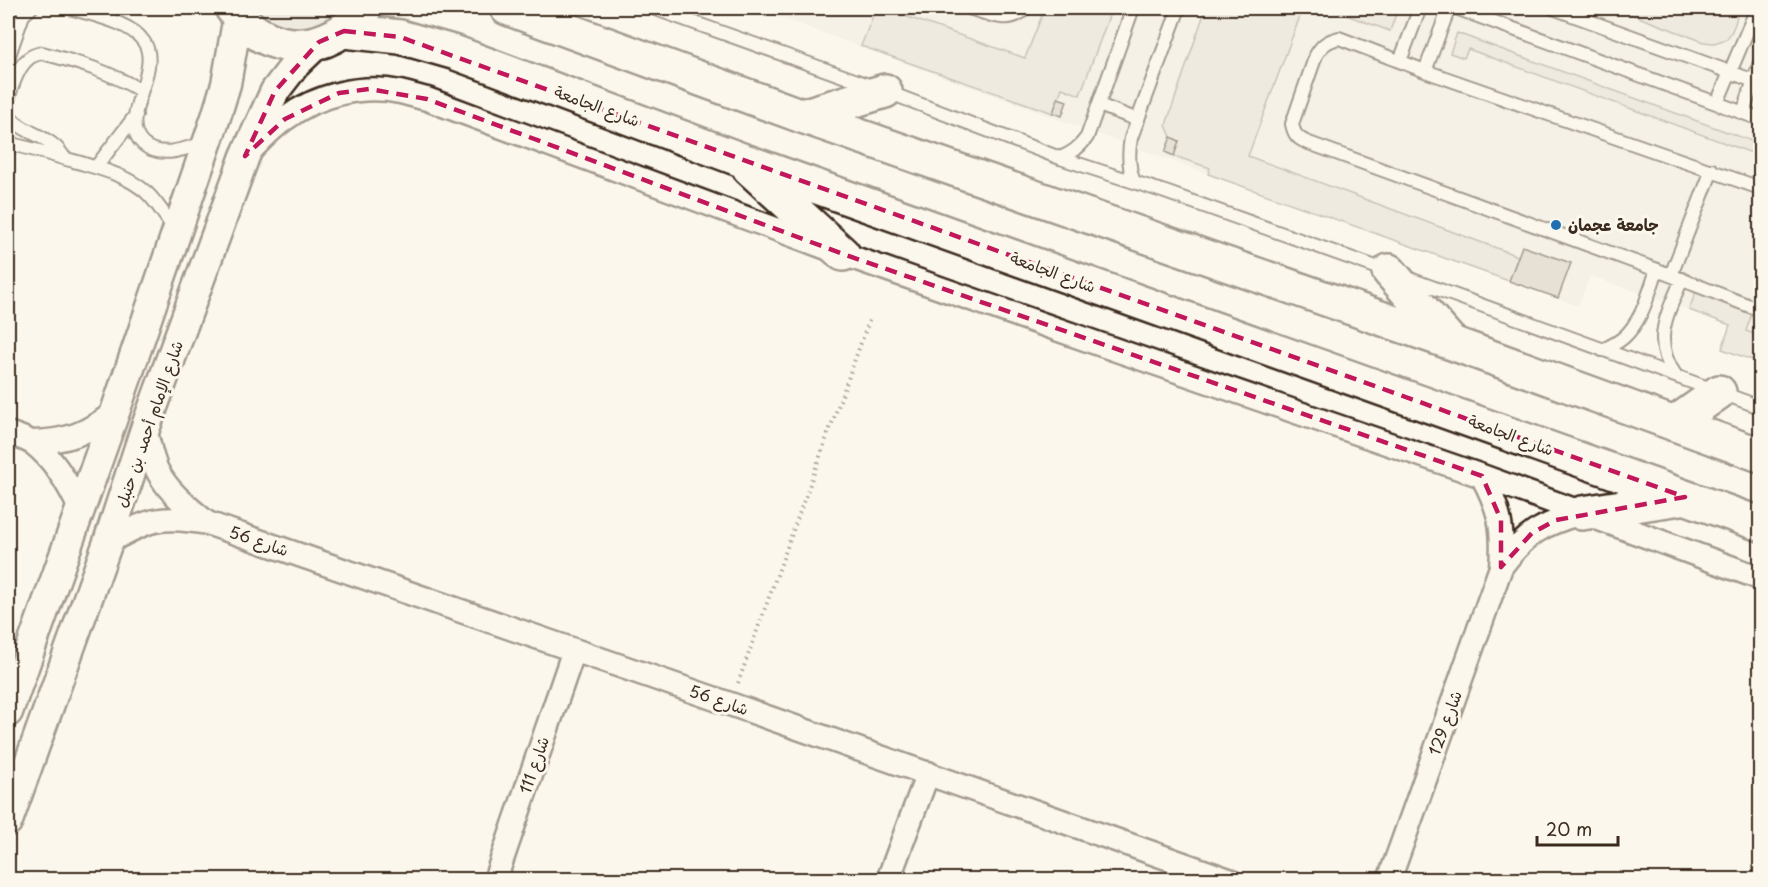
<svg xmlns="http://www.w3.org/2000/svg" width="1768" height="887" viewBox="0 0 1768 887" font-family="'Playpen Sans','Playpen Sans Arabic',sans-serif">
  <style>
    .built { fill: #ede8dd }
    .green { fill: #dfd9ce; stroke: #8d8276; stroke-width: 1.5 }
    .building { fill: #ccc4b9; stroke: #3b2a1e; stroke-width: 1.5 }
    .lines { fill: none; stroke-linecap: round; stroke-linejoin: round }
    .service-casing { stroke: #3b2a1e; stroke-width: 16 }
    .minor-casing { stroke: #3b2a1e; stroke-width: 27 }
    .tertiary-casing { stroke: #3b2a1e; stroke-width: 33 }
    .secondary-casing { stroke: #3b2a1e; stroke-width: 38 }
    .path { stroke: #3b2a1e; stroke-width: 4; stroke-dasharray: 1.5 4.5; stroke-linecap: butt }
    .service { stroke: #fbf7ec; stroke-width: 12 }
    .minor { stroke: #fbf7ec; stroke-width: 22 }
    .tertiary { stroke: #fbf7ec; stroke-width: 28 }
    .secondary { stroke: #fbf7ec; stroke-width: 33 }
    .marked { fill: none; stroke: #c2185b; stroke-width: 4.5; stroke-dasharray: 12 8; stroke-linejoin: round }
    .poi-dot { fill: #1f6fb2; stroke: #fbf7ec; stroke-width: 2 }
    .labels { text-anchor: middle; stroke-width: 6; stroke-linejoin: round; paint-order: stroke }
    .street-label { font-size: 16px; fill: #3b2a1e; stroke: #fbf7ec }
    .poi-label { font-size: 16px; font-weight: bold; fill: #3b2a1e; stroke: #fbf7ec; text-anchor: start }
  </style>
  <rect width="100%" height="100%" fill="#fbf7ec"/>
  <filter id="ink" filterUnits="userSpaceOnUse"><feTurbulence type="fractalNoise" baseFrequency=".0167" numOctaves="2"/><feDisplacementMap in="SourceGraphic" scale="12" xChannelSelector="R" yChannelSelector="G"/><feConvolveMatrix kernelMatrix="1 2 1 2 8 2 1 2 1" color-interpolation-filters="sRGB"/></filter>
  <g filter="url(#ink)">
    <!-- built -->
    <path class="built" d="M754,8H1760V363L1722,349L1730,325L1689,310L1590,276L1578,306L1208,174Z"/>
    <!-- green -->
    <path class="green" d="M247,8H352L346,15L297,33L274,28Z
      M876,8H882L1025,58L1045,8H1112L1080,95L1062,88L1053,113L861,46Z
      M1206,8H1303L1248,156L1518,256L1509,281L1208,174L1210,168L1174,156L1179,141L1171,137L1166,125Z
      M1327,8H1387L1397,11L1390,31Z
      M1615,8H1737C1738,19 1734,29 1727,39L1714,43L1704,42Z
      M1457,33L1760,144V156L1468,49L1464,58L1450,53Z
      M1696,291L1752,313L1746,331L1760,336V363L1722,349L1730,325L1689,310Z"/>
    <!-- building -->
    <path class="building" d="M1058,98L1067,101L1062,116L1053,113Z
      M1171,137L1179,141L1174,156L1165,152Z
      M1522,246L1571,263L1558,298L1509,281Z"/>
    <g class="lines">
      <defs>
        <path id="service" d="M70,8C93,15 131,22 144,42C163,70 116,119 143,144C160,159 185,149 204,143
          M653,8L885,91L1060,158L1165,192L1387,271
          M969,8C986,13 1011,26 1025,8
          M1456,8L1760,119
          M1553,8L1760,83
          M8,58L23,15L31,8
          M1400,61L1420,8
          M1425,71L1449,8
          M8,100C11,88 18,67 28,59C32,55 37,54 42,53C77,62 111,72 141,91
          M1717,103L1757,8
          M1099,105L1138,120
          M8,111C14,133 52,133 64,158
          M1743,113L1760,62
          M8,139L15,145C35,149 54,156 74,161C100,169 125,174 146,192C158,203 165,216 174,229
          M1060,158C1072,153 1079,148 1087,137L1133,8
          M96,167L136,115
          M1134,182C1128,167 1128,154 1131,138L1179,8
          M1760,188L1425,71L1339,38C1327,41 1322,45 1316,55L1292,124C1294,134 1297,138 1306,142L1657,270L1760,310
          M1671,275L1712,170
          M1407,278L1760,407
          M1602,350C1609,347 1617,343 1623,338C1642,322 1649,292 1657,270
          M1676,376C1651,341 1667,315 1682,279"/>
        <path id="minor" d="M250,151C261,140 272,128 285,119C316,95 361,84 400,92C409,94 418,97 427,99L843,254L1102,345L1482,476L1760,578
          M145,429C149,443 151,457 157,470C168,492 188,507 206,522
          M8,433C16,436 27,439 34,444C55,460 69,485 80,509
          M32,442C68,441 86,434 115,412
          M108,542C149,520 160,514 207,523L730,704L1229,880
          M1501,567C1525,534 1542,524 1582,513
          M495,880L574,650
          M888,880L928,773
          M1389,880L1501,567C1504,529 1500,509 1482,476"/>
        <path id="tertiary" d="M8,712L115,412L216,117L226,84L238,16
          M8,821L108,542L145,429L245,156L275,91L295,65L319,42"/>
        <path id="secondary" d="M232,8C266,58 330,57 365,8
          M507,8L802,116L1452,343L1760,455
          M344,31L400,37L456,53L739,159L1760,524
          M802,116L885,91
          M749,168L843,254
          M1389,271L1451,342
          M1674,424L1719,392
          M1582,513L1681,498"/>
      </defs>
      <!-- service casing -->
      <use href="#service" class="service-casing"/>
      <!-- minor casing -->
      <use href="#minor" class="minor-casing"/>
      <!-- tertiary casing -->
      <use href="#tertiary" class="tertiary-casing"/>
      <!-- secondary casing -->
      <use href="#secondary" class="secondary-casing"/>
      <!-- path -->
      <path class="path" d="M738,683L870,318"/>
      <!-- service -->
      <use href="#service" class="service"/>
      <!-- minor -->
      <use href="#minor" class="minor"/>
      <!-- tertiary -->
      <use href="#tertiary" class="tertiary"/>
      <!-- secondary -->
      <use href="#secondary" class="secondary"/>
    </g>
  </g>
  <!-- marked area -->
  <path d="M0 0H1768V887H0ZM344,31L400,37L1685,497L1556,520L1532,533L1501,567V520L1482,476L843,254L427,99L369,89L339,93L285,119L245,156L275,91L319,42Z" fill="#fbf7ec" fill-opacity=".55" fill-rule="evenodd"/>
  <path class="marked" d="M344,31L400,37L1685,497L1556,520L1532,533L1501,567V520L1482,476L843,254L427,99L369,89L339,93L285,119L245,156L275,91L319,42Z"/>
  <!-- markers -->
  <circle class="poi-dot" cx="1556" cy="225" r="6"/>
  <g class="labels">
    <!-- street labels -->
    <g class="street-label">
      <text transform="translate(597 106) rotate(20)" y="6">شارع الجامعة</text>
      <text transform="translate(1053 272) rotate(20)" y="6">شارع الجامعة</text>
      <text transform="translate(149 424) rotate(-71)" y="6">شارع الإمام أحمد بن حنبل</text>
      <text transform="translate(1511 435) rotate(20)" y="6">شارع الجامعة</text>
      <text transform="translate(259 541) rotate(19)" y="6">شارع 56</text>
      <text transform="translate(719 700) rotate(19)" y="6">شارع 56</text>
      <text transform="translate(1445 723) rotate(-70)" y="6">شارع 129</text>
      <text transform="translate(534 765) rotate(-71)" y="6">شارع 111</text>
    </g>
    <!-- poi labels -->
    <g class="poi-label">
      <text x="1568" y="231">جامعة عجمان</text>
    </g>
  </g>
  <!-- margin -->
  <rect width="1768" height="887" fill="none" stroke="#fbf7ec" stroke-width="30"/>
  <rect x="15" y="15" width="1738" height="857" fill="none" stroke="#3b2a1e" stroke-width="2" filter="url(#ink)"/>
  <!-- scale -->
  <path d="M1537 836v9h81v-9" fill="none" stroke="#3b2a1e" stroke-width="3"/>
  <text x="1546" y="836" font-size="18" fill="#3b2a1e" stroke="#fbf7ec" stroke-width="4.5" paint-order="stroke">20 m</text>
</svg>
